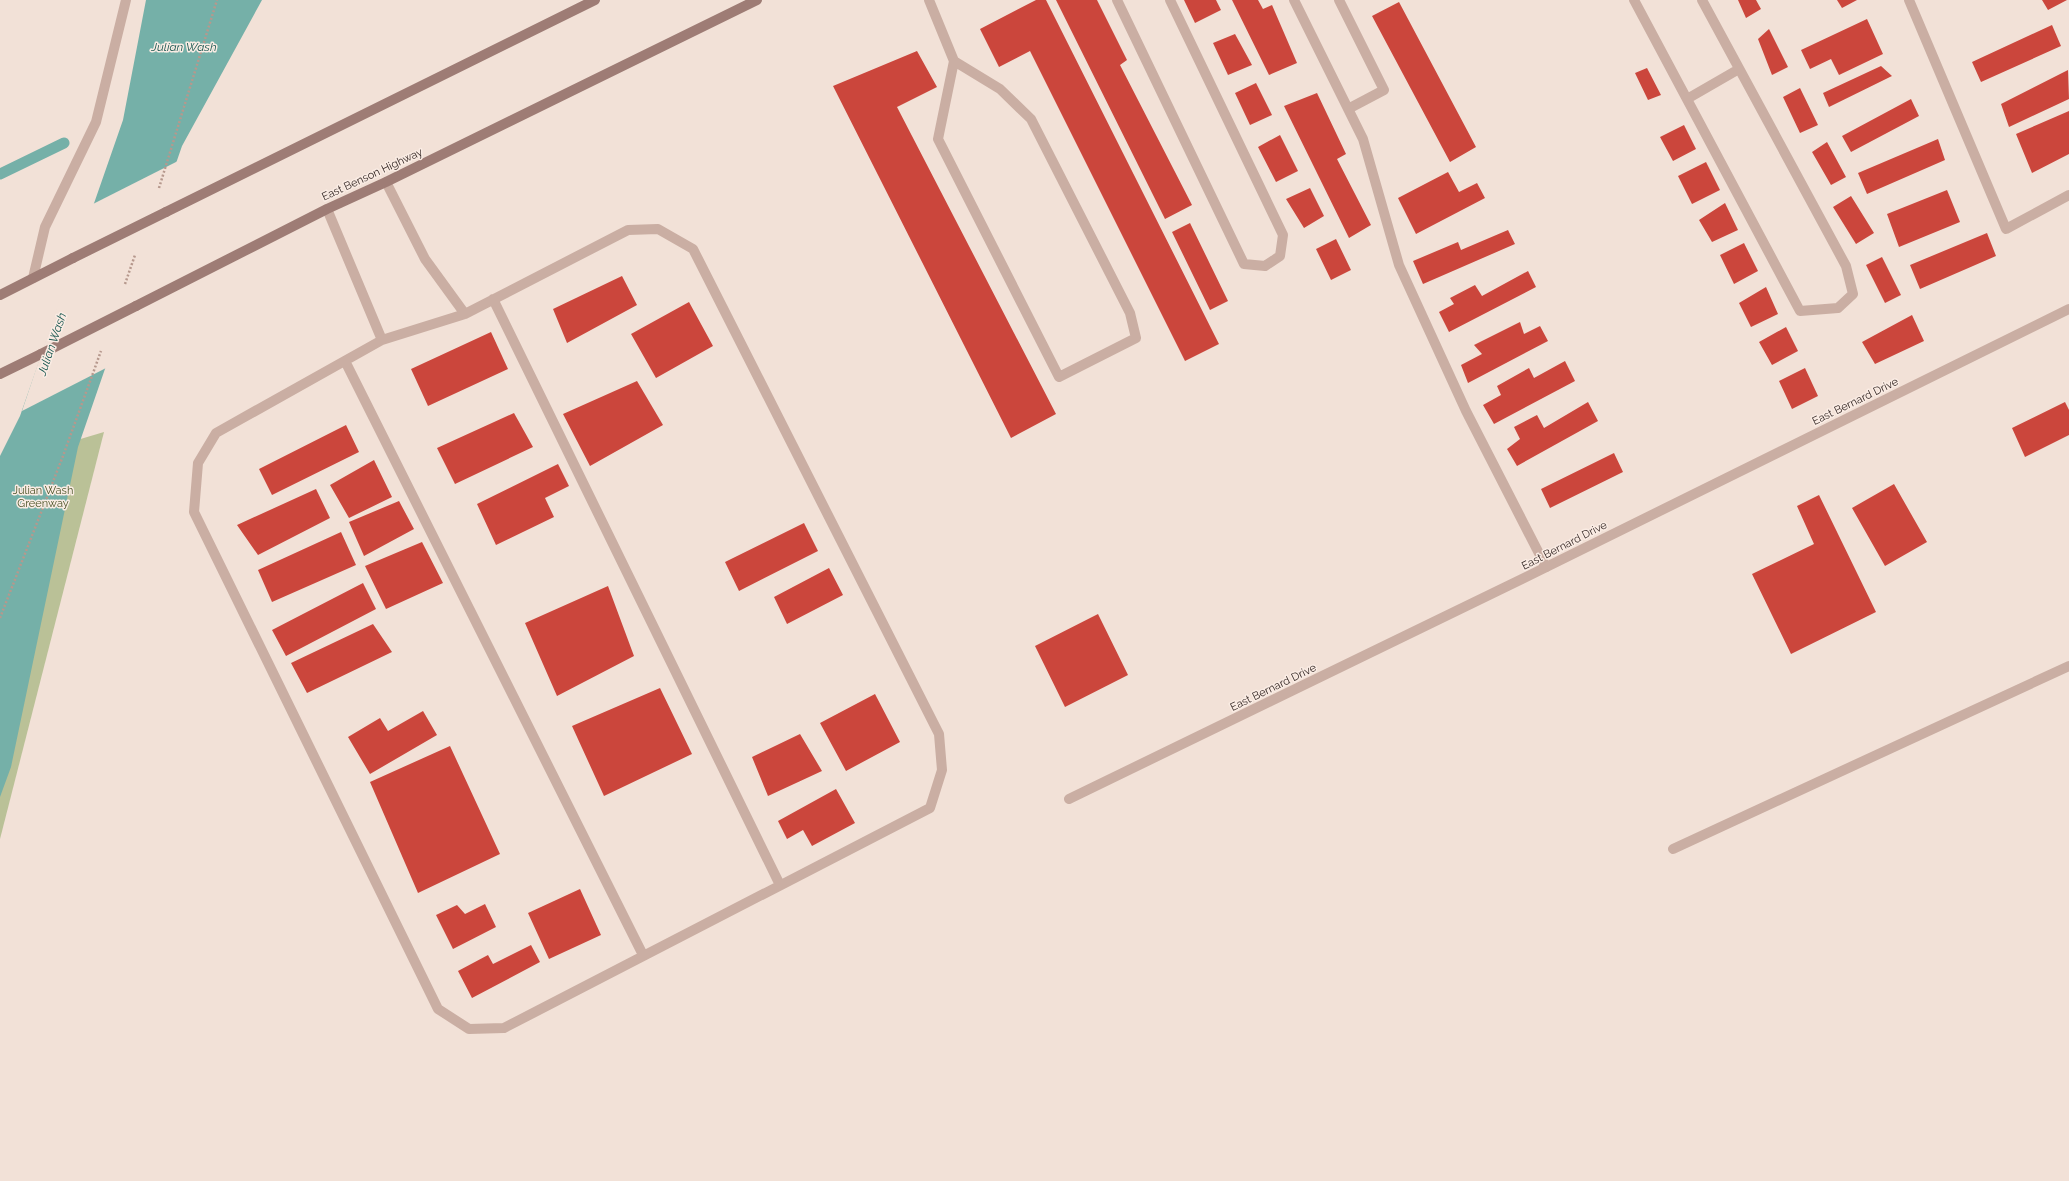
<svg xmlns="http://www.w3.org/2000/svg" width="2069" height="1181" viewBox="0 0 2069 1181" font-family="Raleway,sans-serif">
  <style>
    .green { fill: #bac197 }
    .water { fill: #75b0a8 }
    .pier { fill: #f2e1d7 }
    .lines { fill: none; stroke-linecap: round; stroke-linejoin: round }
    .stream { stroke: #75b0a8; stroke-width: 11 }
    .building { fill: #cb463c }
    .path { stroke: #b6988d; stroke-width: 2.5; stroke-dasharray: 2 2; stroke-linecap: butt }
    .service { stroke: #caaea3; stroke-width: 10 }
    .minor { stroke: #caaea3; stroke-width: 10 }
    .secondary { stroke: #9e7c75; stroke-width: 10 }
    .secondary-bridge { stroke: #9e7c75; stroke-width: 10 }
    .labels { text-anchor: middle; stroke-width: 3; stroke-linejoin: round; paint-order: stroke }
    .street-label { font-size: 11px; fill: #352825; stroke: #faece4 }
    .park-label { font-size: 11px; fill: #4b5428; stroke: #faece4 }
    .water-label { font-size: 12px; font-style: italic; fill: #1a5851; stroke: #faece4 }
  </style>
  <rect width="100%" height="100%" fill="#f2e1d7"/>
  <!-- green -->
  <path class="green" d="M104,432L0,839V463Z"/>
  <!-- water -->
  <path class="water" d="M146,0H262L182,146L78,447L11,767L0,797V456L20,416L123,120Z"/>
  <!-- pier -->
  <path class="pier" d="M178,161L108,367L22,411L91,205Z"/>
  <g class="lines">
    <!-- stream -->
    <path class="stream" d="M0,174L64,143"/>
  </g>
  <!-- building -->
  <path class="building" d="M1036,0H1046L1219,344L1185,361L1030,51L999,67L980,29Z
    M1056,0H1097L1127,60L1120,65L1192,205L1165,219Z
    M1184,0H1216L1221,10L1195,23Z
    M1232,0H1258L1263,9L1272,5L1297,63L1269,75Z
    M1738,0H1756L1761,9L1746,18Z
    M1837,0H1857L1842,8Z
    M2042,0H2067L2048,10Z
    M1399,2L1476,147L1450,162L1372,16Z
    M1867,19L1883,54L1839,75L1831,59L1810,69L1801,50Z
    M2052,25L2061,46L1981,82L1972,62Z
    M1769,29L1788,67L1772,75L1758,39Z
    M1235,34L1252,65L1228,75L1213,43Z
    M917,51L937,87L897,107L1056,414L1011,438L833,86Z
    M1881,66L1892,76L1829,107L1823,93Z
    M1647,68L1661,95L1648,100L1635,73Z
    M2068,70L2069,99L2009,127L2001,104Z
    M1256,83L1272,115L1250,125L1235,93Z
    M1800,88L1818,125L1800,133L1783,97Z
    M1317,93L1346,154L1337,159L1371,225L1349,238L1284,106Z
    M1911,99L1919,116L1851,152L1842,136Z
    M2069,111V154L2032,173L2016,134Z
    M1684,125L1696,149L1673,161L1660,137Z
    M1280,135L1298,171L1276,182L1258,147Z
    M1938,139L1945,160L1867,194L1858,173Z
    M1827,142L1846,177L1831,185L1812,152Z
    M1706,162L1720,190L1692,204L1678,176Z
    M1448,172L1459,192L1477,183L1485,198L1416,234L1398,198Z
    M1310,188L1324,216L1304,228L1286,199Z
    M1947,190L1960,222L1899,247L1887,214Z
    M1851,196L1874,233L1856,244L1833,207Z
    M1725,203L1738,230L1712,242L1699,220Z
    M1190,223L1228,301L1210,310L1172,232Z
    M1508,230L1515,244L1423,284L1413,261L1458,242L1461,250Z
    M1987,233L1996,256L1920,289L1910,265Z
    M1336,239L1351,270L1331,280L1316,249Z
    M1744,243L1758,271L1734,284L1720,255Z
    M1882,257L1901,295L1885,303L1866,265Z
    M1528,271L1536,287L1449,332L1439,312L1454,304L1450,298L1475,285L1482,296Z
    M622,276L637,305L567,343L553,309Z
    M1766,287L1778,314L1751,327L1739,303Z
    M689,302L713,346L656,378L631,334Z
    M1912,315L1924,341L1875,364L1862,342Z
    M1520,322L1524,334L1540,326L1548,341L1468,383L1461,365L1482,354L1474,345Z
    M1786,327L1798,351L1772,365L1759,342Z
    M491,332L508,369L428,406L411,369Z
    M1565,361L1575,381L1494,424L1483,405L1501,395L1497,386L1529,368L1534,378Z
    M1805,368L1818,396L1792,409L1779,381Z
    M637,381L663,425L590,466L563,414Z
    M1588,402L1598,421L1517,466L1507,449L1520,439L1514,427L1537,415L1544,428Z
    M2065,402L2069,410V435L2025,457L2012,428Z
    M514,413L533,447L455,484L437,448Z
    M346,425L359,452L272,495L259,469Z
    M1614,453L1623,472L1550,508L1541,489Z
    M374,460L392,497L349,518L330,485Z
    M558,464L569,486L545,498L554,517L496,545L477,504Z
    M1894,484L1927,542L1885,566L1852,508Z
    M316,489L330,518L258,555L237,525Z
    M1819,495L1876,612L1791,654L1752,574L1814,544L1797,506Z
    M399,501L414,529L364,556L349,522Z
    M804,523L818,551L739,591L725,562Z
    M341,532L356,565L272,602L258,570Z
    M422,542L443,583L386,609L365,566Z
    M829,568L843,595L787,624L774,597Z
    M363,583L376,609L286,656L272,630Z
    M608,586L634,656L557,696L525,623Z
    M1098,614L1128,675L1065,707L1035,646Z
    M373,624L392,652L307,693L291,663Z
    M660,688L692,754L604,796L572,726Z
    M875,694L900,742L846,771L820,723Z
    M423,711L437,735L370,774L348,737L380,718L388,731Z
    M800,734L822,771L768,796L752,757Z
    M450,746L500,854L418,893L370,782Z
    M836,789L855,823L812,846L803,830L787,839L778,821Z
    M580,889L601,935L549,959L528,913Z
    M485,904L496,927L453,949L436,915L457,905L465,914Z
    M531,945L540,962L472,998L458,971L488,955L493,964Z"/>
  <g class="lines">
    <!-- path -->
    <path class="path" d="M159,188L217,0
      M125,284L135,255
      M0,618L63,456L101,351"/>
    <!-- service -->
    <path class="service" d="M929,0L954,61L938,139L1059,377L1136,338L1130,313L1031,119L1000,89L954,61
      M1117,0L1244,264L1265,266L1280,256L1283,235L1170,0
      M1294,0L1363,139L1399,265L1466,411L1546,567
      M1339,0L1384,90L1348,109
      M1634,0L1800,311L1838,308L1853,294L1846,266L1702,0
      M1909,0L2006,229L2069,195
      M1687,99L1739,69
      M33,278L45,227L96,122L126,0
      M1673,849L2069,666"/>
    <!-- minor -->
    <path class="minor" d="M386,182L425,259L465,314
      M327,209L382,340
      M658,229L693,249L939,734L942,770L930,808L504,1028L469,1029L438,1009L194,512L198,463L216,433L382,340L465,314L628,230Z
      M493,299L780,885
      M345,361L643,955
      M1069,799L1522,579L2069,309"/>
    <!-- secondary -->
    <path class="secondary" d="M166,212L595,0
      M0,295L73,258
      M136,306L327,209L386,182L757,0
      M0,374L41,354"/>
    <!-- secondary-bridge -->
    <path class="secondary-bridge" d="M73,258L166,212
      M41,354L136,306"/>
  </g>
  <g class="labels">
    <!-- street labels -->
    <g class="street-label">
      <text transform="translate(372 174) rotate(-25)" y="4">East Benson Highway</text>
      <text transform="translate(1855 401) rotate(-26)" y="4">East Bernard Drive</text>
      <text transform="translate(1564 545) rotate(-27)" y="4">East Bernard Drive</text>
      <text transform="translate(1273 687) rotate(-26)" y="4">East Bernard Drive</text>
    </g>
    <!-- park labels -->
    <g class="park-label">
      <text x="43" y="494">Julian Wash<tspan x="43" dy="13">Greenway</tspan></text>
    </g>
    <!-- water labels -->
    <g class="water-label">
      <text x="184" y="51">Julian Wash</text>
      <text transform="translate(52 344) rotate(-71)" y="4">Julian Wash</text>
    </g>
  </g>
</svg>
